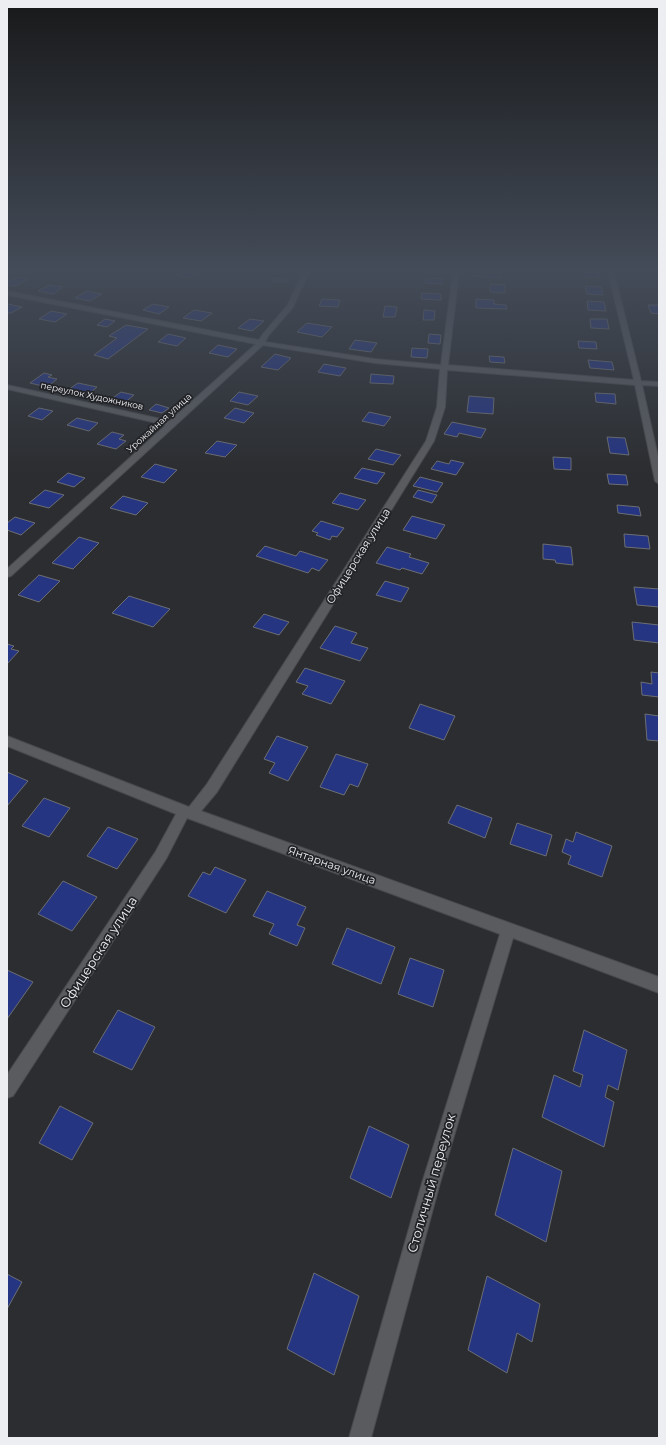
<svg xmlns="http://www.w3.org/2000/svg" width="666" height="1445" viewBox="0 0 666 1445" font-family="Montserrat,sans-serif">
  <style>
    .building { fill: #253581; stroke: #6d6e73 }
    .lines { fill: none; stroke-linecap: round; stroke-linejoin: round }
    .minor-casing { stroke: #48494c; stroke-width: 2 }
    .minor { fill: #595b5f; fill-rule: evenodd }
    .labels { text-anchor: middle; stroke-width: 3.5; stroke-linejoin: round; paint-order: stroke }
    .far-street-label { font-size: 9px; fill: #edeef1; stroke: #222327 }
    .street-label { font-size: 11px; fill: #edeef1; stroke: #222327 }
    .near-street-label { font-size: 13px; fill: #edeef1; stroke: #222327 }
  </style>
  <rect width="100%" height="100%" fill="#2b2d30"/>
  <!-- building -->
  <path class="building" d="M181,272H198L190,278L176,275Z
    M484,272H500V278L472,276V273H484Z
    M584,272H598L600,278H585Z
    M19,277L29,279L16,286L7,285V281Z
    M273,278L288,279L286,282L272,281Z
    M426,278L443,279L442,284L425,283Z
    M490,284L505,285V293L490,292Z
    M49,285L63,287L53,294L38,291Z
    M585,286L601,287L603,295L587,294Z
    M87,291L102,294L90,301L75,298Z
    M422,293L441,294V300L421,299Z
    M322,299L340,300L338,307L319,306Z
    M476,299L494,300V304L506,305L507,309L476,308Z
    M587,301L604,302L606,311L588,310Z
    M7,304H8L22,307L11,313H7Z
    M153,304L169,307L159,314L143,310Z
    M648,305H659V314L651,313Z
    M385,306L397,307L395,317H383Z
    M194,310L212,313L201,321L183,318Z
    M424,310L435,311L434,320H423Z
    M51,311L67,314L55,322L39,319Z
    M105,319L115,321L107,327L97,325Z
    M250,319L264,321L252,331L238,328Z
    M590,319H607L609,329L591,328Z
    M307,323L332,327L322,337L297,332Z
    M126,325L148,329L108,359L94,355L117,338L109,336Z
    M168,334L186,338L177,346L158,342Z
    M429,334L441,335L440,344L428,343Z
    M355,340L377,343L371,352L349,349Z
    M578,341L596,342L597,349L579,348Z
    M218,345L237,349L228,357L209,353Z
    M412,348L428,349L427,358L411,357Z
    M275,354L291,358L278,370L261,367Z
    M489,356L504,357L505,363L490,362Z
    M588,360L612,362L614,370L590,368Z
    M324,364L346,368L340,376L318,372Z
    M44,373L52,375L48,377L57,379L47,387L30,383Z
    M371,374L394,376L393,384L370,383Z
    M78,383L97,387L90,393L86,392L81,396L65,392Z
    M121,392L134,395L123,404L110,400Z
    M239,392L258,396L248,405L230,401Z
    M595,393L615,394L616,404L596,402Z
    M469,396L494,398L493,414L467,412Z
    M156,404L169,408L162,413L149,410Z
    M39,408L53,411L42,420L28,416Z
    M235,408L254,413L244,423L224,418Z
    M369,412L391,417L384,426L362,421Z
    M77,418L98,423L89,431L67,425Z
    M452,422L486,429L481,438L459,433L457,437L444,434Z
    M112,432L124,435L119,439L126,441L116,449L97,444Z
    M607,437L625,438L629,455L610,453Z
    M217,441L237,445L225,457L205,453Z
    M376,449L401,455L393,465L368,459Z
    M553,457L571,458V470L554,469Z
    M451,460L464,463L456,475L431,469L437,461L449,464Z
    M155,464L177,470L164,483L141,477Z
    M362,468L385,473L377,484L354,478Z
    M68,473L85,478L74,487L57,482Z
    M607,474L626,475L628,485L609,484Z
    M420,477L443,483L437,492L413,486Z
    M45,490L64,495L49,508L29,503Z
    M418,490L437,495L432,503L413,497Z
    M340,493L366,500L358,510L332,503Z
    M123,496L148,503L136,515L110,508Z
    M617,505L639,507L641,516L618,513Z
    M412,516L445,525L436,539L403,530Z
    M15,517L35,523L21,535L7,530V523Z
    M321,521L344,528L337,537L332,536L330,540L316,535L318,533L312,531Z
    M624,534L648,536L650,549L625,547Z
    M79,537L99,543L73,569L52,563Z
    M543,544L571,547L573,565L556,563L555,560L543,559Z
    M265,546L296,556L300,551L328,560L319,571L312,568L308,573L256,556Z
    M387,547L411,554L409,557L429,563L422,574L402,568L400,570L376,563Z
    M39,575L60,581L39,602L18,595Z
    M385,581L409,588L401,602L376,595Z
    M634,587L659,589V607L637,605Z
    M129,596L170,609L153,627L112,613Z
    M264,614L289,622L279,635L253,627Z
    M632,622L659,625V643L634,640Z
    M335,626L357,633L351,643L368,648L360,661L320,648Z
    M7,644L14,646L11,649L19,651L7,664Z
    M305,668L345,681L331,704L302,694L308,686L296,682Z
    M651,672L659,673V697L642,695L641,682L652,684Z
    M420,704L455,716L444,740L409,728Z
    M645,714L659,716V741L647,740Z
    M277,736L308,747L288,781L269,773L275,763L264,759Z
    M336,754L368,764L358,787L350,784L344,795L320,787Z
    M7,772L28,781L7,806Z
    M44,798L70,808L49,837L22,826Z
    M457,805L492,818L485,838L448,823Z
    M517,823L552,835L546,856L510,844Z
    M108,827L138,839L117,869L87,856Z
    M576,832L612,846L602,877L568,864L571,856L562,852L566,839L573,842Z
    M215,867L246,880L226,913L188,896L203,872L210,875Z
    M63,881L97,897L72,931L38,914Z
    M267,891L306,907L297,925L305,928L297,946L269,934L274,924L253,916Z
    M347,928L395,947L381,984L332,964Z
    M410,958L444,970L433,1007L398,994Z
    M7,970L33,982L7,1019Z
    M118,1010L155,1027L132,1070L93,1052Z
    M584,1030L627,1050L618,1090L608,1085L605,1097L614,1102L604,1147L542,1117L554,1075L580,1087L583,1075L573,1071Z
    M60,1106L93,1123L72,1160L39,1143Z
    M369,1126L409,1145L391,1198L350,1178Z
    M513,1148L562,1171L546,1242L495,1215Z
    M314,1273L359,1296L334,1375L287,1349Z
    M7,1274L22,1282L7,1309Z
    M487,1276L540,1304L532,1342L517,1333L507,1373L468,1350Z"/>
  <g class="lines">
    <defs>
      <path id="minor" d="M303,272H309L293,307L268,336L265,342L375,359L441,365L453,272H459L448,365L634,380L608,272H614L641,381L659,382V386L642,385L659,461V484L655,481L635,385L447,370L445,407L434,441L217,792L201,811L659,977V993L513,938L440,1183L371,1438H349L422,1183L500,934L187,818L166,859L13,1096L7,1098V1075L156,851L176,814L7,746V736L189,807L207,784L426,441L437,407L440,369L375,363L263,345L11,576L7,577V569L166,425L7,389V385L170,421L256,344L7,295V291L259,340L263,334L287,306Z"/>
    </defs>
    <!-- minor casing -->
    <use href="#minor" class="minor-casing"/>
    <!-- minor -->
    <use href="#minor" class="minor"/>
  </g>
  <!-- sky -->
  <linearGradient id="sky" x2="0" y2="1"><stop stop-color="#18191a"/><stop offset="0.57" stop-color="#444c59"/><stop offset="1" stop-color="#444c59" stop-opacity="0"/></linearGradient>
  <rect width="666" height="474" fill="url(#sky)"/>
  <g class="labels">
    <!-- far-street labels -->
    <g class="far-street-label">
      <text transform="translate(92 396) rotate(12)" y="3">переулок Художников</text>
      <text transform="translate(159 423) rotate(-42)" y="3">Урожайная улица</text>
    </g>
    <!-- street labels -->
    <g class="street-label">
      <text transform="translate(358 556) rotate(-58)" y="4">Офицерская улица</text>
      <text transform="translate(332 865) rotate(20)" y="4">Янтарная улица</text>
    </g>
    <!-- near-street labels -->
    <g class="near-street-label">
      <text transform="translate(98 952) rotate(-57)" y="5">Офицерская улица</text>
      <text transform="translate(431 1183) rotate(-74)" y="5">Столичный переулок</text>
    </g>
  </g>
  <!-- border -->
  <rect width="666" height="1445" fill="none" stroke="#edeef1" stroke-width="16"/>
</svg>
